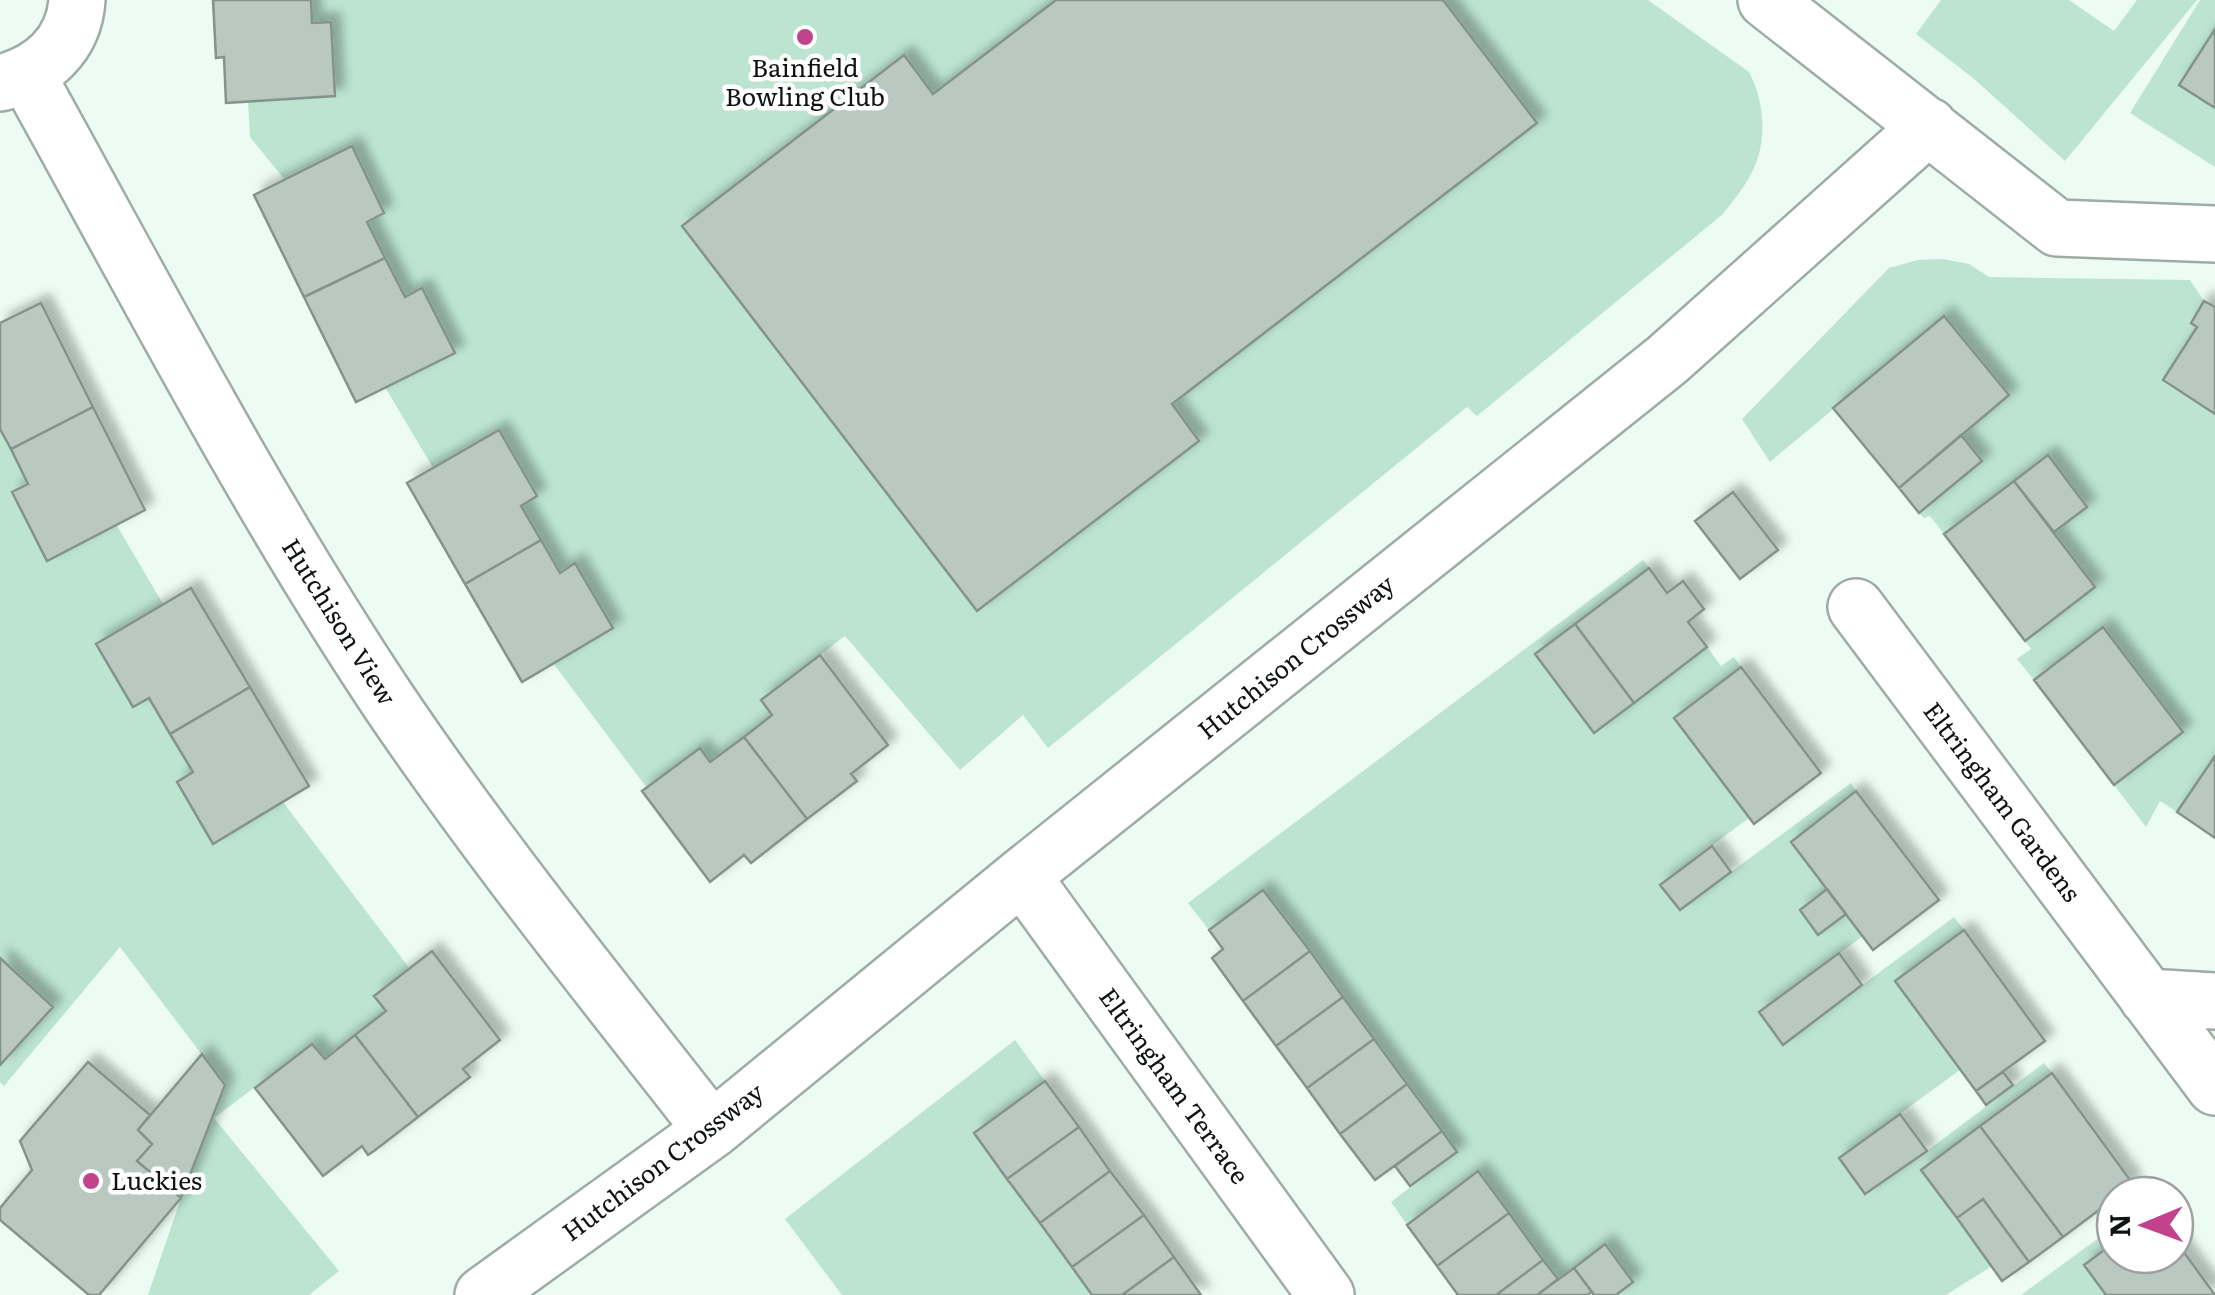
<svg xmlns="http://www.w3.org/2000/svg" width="2215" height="1295" viewBox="0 0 2215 1295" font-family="Literata,serif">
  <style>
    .green { fill: #bce4d1 }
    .building { fill: #b9c8c1; stroke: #84938c; stroke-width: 2.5; filter: url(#shadow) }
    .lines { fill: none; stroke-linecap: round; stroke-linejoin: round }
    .minor-casing { stroke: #9daca5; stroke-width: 60 }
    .minor { stroke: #fff; stroke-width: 55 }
    .poi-dot { fill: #c2428c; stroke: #fff; stroke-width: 4 }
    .labels { text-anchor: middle; stroke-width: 9; stroke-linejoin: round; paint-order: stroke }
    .poi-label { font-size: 25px; fill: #0f1412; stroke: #fff }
    .street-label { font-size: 25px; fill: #0f1412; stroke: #fff }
  </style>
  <defs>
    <filter id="shadow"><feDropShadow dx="9" dy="-9" stdDeviation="5" flood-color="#0004"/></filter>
  </defs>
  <rect width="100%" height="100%" fill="#ecfcf4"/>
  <!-- green -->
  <path class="green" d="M311,0H1648L1749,72C1765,102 1768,143 1751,174C1744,188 1733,201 1723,214L1477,416L1467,407L1048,748L1023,715L960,770L845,636L761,700L772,715L710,762L700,748L647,788L553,663L612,628L574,564L560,573L521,506L537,496L499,431L433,468L385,387L454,352L422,288L405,297L367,222L384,213L352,147L285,180L250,137L248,101L335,96L331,22L312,23Z
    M1941,0H2069L2114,31L2137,0H2197L2065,161L1973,78L1916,34Z
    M2200,0H2215V167L2130,113Z
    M1943,259L1969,264L1989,277L2190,280L2204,301L2191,323L2197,327L2215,414V756L2177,812L2160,801L2146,827L2114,785L2183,732L2104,627L2034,680L2017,659L2031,649L2025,641L2095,587L2054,532L2087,507L2047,455L1944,534L1930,516L1924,518L1919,513L1982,461L1961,435L2009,395L1944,317L1770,462L1742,419L1889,268L1918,260Z
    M0,429L28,484L12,493L46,560L116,524L163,604L96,645L133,707L149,698L193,772L178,782L213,843L283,802L410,969L375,996L386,1011L325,1059L312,1044L214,1118L339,1271L309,1295H148L181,1198L225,1085L120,947L4,1086L0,1082V1065L53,1007L0,958Z
    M1643,560L1649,568L1536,655L1595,733L1707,647L1721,666L1734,657L1741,667L1675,718L1749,818L1660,884L1680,910L1851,783L1856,791L1791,842L1827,889L1800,910L1817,934L1846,914L1863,936L1759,1012L1783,1044L1954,917L1964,930L1895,981L1960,1070L1839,1158L1864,1193L1927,1151L2044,1063L2052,1073L1921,1170L1992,1266L1946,1295H1616L1604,1245L1558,1279L1478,1171L1407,1225L1391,1202L1457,1151L1264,890L1209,930L1188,903Z
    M1015,1040L1045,1081L974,1134L1092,1295H842L785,1219Z
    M2115,1226V1242L2085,1265L2106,1295H2021Z"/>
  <!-- building -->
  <path class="building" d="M213,0H311L312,23L331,22L335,96L226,103L224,57L216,58Z
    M1056,0H1443L1537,123L1172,404L1199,441L977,611L682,226L904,55L933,94Z
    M2215,29V108L2179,85Z
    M352,146L384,213L367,222L385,258L304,297L254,195Z
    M385,258L405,297L422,288L455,353L356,402L304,297Z
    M2204,301L2215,307V414L2163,380L2197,327L2191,323Z
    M41,303L93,407L11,449L0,429V323Z
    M1944,316L2009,395L1899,488L1833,408Z
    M93,407L145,510L47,561L12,492L28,484L11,449Z
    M499,430L537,496L521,506L541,540L465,584L407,483Z
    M1961,435L1982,461L1919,513L1899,488Z
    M2048,455L2087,507L2054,532L2014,481Z
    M2014,481L2095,587L2025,641L1944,534Z
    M1733,492L1778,550L1740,579L1695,521Z
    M541,540L560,573L575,563L613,628L522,682L465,584Z
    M1649,568L1667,593L1683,581L1704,609L1688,622L1707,647L1634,703L1575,624Z
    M191,588L250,687L170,734L149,698L133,707L96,644Z
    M1575,624L1634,703L1594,733L1535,654Z
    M2103,627L2183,732L2114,785L2034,680Z
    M820,655L888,745L851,774L857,781L807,819L744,737L772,715L761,700Z
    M1741,667L1821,773L1754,824L1674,718Z
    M250,687L309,786L213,844L177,782L193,772L170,734Z
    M744,737L807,819L751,863L744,855L710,882L642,791L700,748L710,762Z
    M2215,756V838L2177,812Z
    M1856,791L1939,900L1873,950L1791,842Z
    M1712,846L1731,872L1680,910L1660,885Z
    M1827,889L1846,914L1818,935L1800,910Z
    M1263,890L1310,951L1243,1001L1212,958L1223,949L1209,930Z
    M1964,930L2045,1041L1976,1091L1895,981Z
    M432,951L500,1040L463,1069L470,1077L418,1117L355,1035L386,1011L374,996Z
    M1310,951L1343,997L1276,1046L1243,1001Z
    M1839,953L1862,985L1783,1045L1759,1012Z
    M0,958L53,1007L0,1065Z
    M1343,997L1374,1039L1307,1088L1276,1046Z
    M355,1035L418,1117L374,1151L368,1155L362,1146L323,1176L255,1088L312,1044L325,1059Z
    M1374,1039L1407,1084L1340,1134L1307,1088Z
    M202,1054L225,1085L181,1198L137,1161L152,1144L138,1130Z
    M88,1062L150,1115L138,1130L152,1144L137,1161L181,1198L99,1295H89L0,1220V1208L32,1170L20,1141Z
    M2003,1072L2013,1085L1986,1105L1976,1091Z
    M2052,1073L2133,1184L2119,1195H2115V1198L2063,1237L1980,1126Z
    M1045,1081L1079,1127L1007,1179L974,1133Z
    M1407,1084L1442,1131L1375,1180L1340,1134Z
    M1900,1114L1927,1151L1865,1194L1839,1158Z
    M1980,1126L2063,1237L2029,1262L1983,1199L1957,1218L1921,1170Z
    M1079,1127L1110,1171L1040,1223L1007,1179Z
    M1442,1131L1457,1152L1410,1186L1395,1166Z
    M1110,1171L1144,1215L1072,1267L1040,1223Z
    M1478,1171L1509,1213L1437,1266L1407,1225Z
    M1983,1199L2029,1262L2002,1281L1957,1218Z
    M1509,1213L1543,1260L1496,1295H1458L1437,1266Z
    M1144,1215L1174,1257L1122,1295H1092L1072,1267Z
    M2175,1240L2215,1295H2106L2084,1265L2115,1242V1255H2175Z
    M1605,1244L1633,1282L1616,1295H1594L1574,1268Z
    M1174,1257L1201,1295H1122Z
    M1543,1260L1558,1279L1537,1295H1496Z
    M1574,1268L1592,1292L1587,1295H1537Z"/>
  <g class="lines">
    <defs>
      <path id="minor" d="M1766,0L2057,228L2215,234
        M27,75C144,286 255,501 389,702C489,850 602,989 712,1130
        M0,83C42,73 74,45 77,0
        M1856,607L2215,1087
        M1022,876L1326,1295
        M2147,997L2215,1001
        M483,1295L712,1130L1022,876L1667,360L1929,126"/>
    </defs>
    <!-- minor casing -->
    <use href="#minor" class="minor-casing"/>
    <!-- minor -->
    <use href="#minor" class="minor"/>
  </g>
  <!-- markers -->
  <g class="poi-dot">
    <circle cx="805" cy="37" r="10"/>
    <circle cx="91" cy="1181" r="10"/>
  </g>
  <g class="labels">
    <!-- poi labels -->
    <g class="poi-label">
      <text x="805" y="77">Bainfield<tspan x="805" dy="29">Bowling Club</tspan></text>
      <text x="111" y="1190" text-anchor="start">Luckies</text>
    </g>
    <!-- street labels -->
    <g class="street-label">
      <text transform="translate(339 622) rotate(58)" y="9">Hutchison View</text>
      <text transform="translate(1296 657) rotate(-39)" y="9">Hutchison Crossway</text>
      <text transform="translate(2002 802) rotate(53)" y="9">Eltringham Gardens</text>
      <text transform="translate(1174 1086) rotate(54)" y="9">Eltringham Terrace</text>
      <text transform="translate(663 1162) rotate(-37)" y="9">Hutchison Crossway</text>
    </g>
  </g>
  <!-- north arrow -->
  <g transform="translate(2145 1225) rotate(269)"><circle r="48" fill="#ffffff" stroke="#9fa1a0" stroke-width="2.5"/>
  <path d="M0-8L18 38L0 25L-18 38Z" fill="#c2428c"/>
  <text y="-15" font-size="28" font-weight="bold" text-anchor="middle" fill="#0f1412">N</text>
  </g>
</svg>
